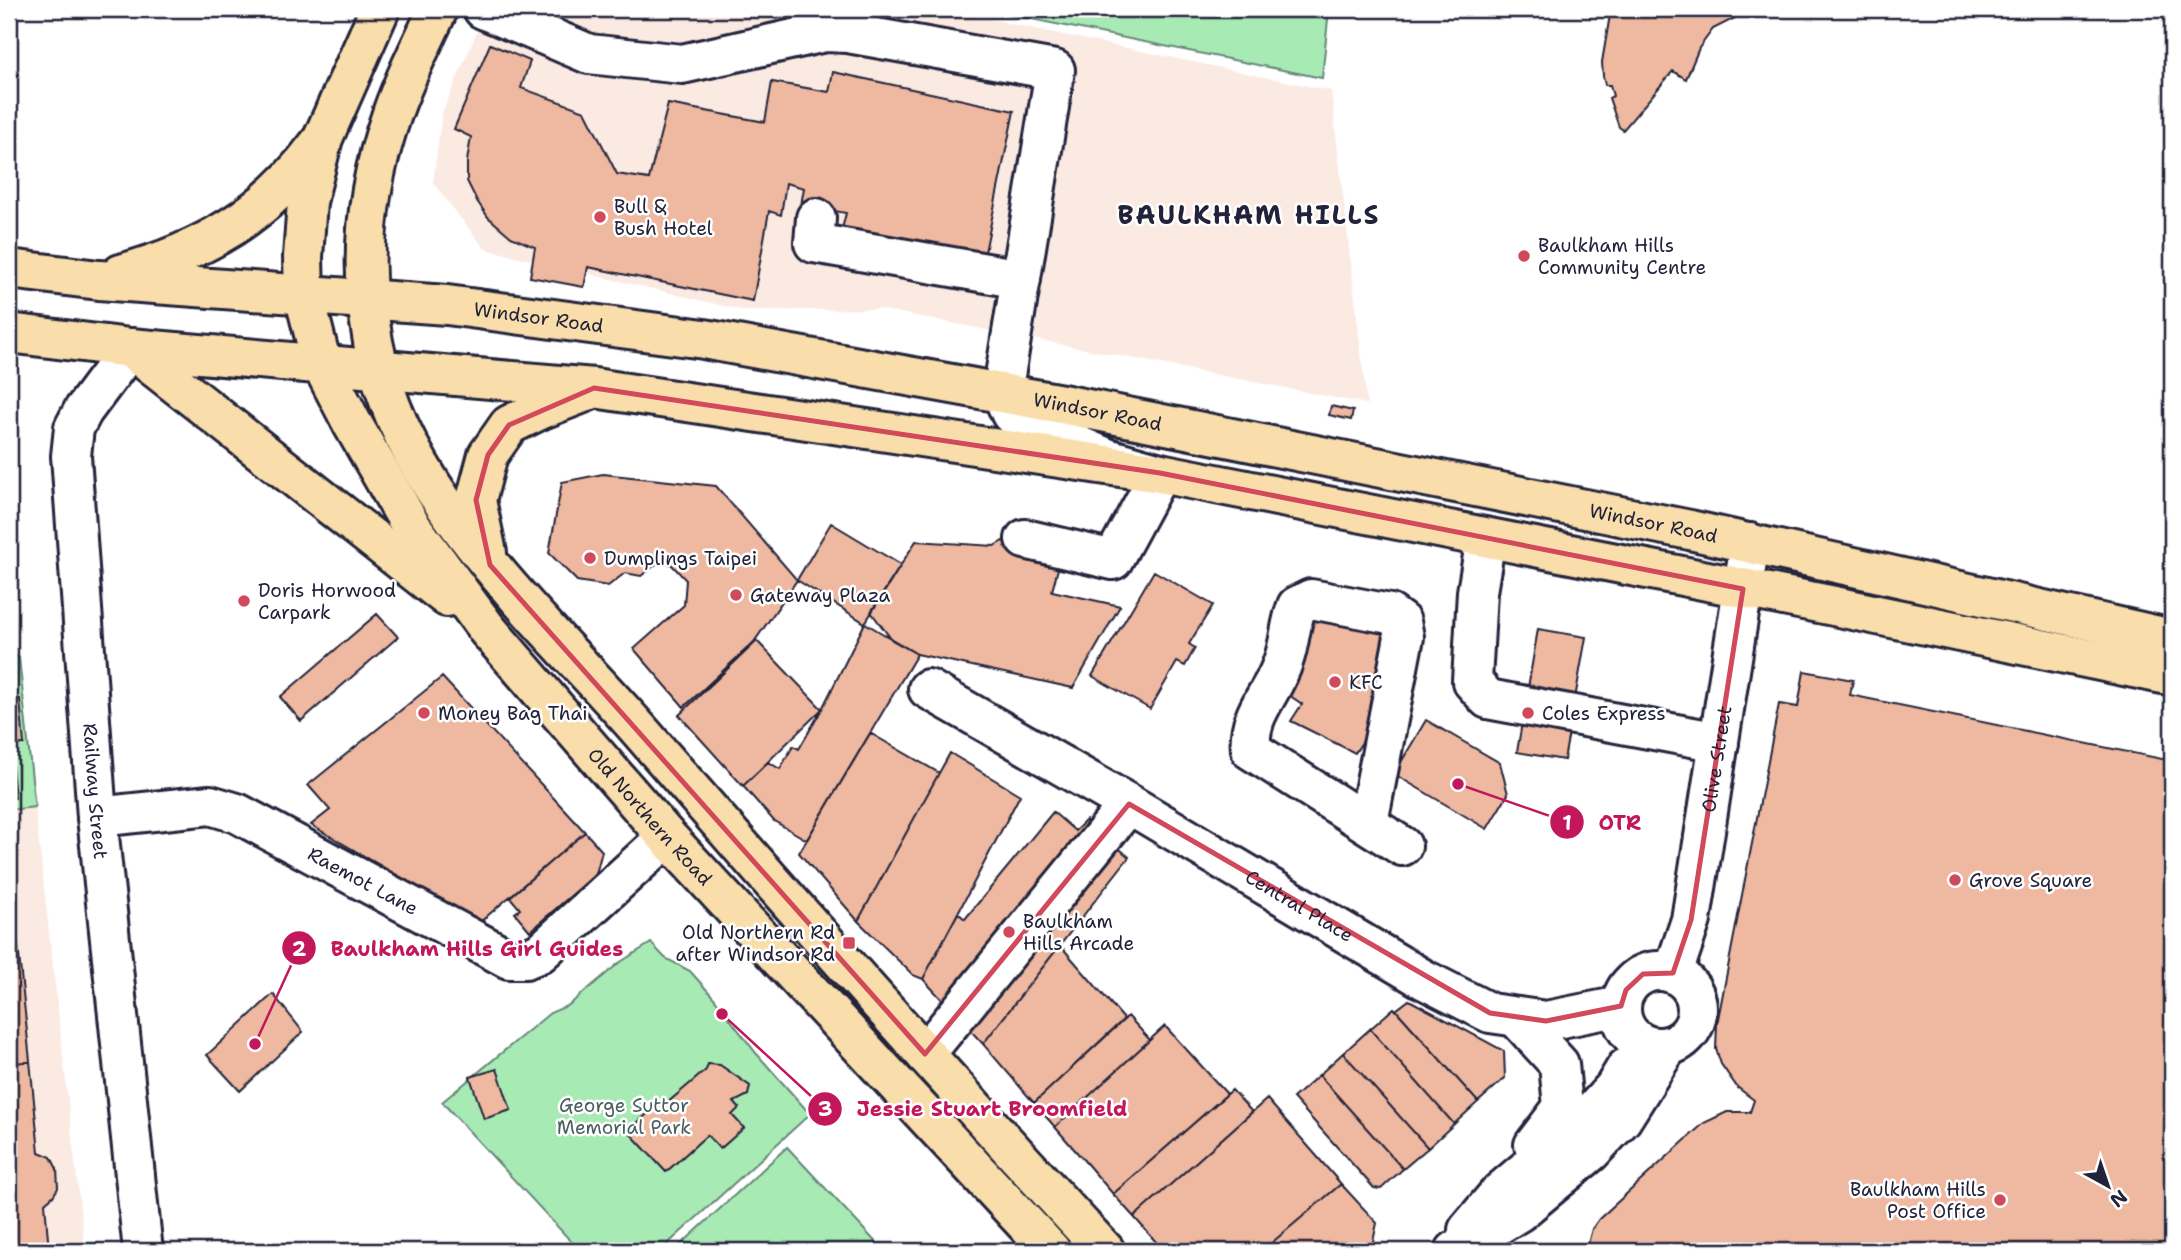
<svg xmlns="http://www.w3.org/2000/svg" width="2181" height="1260" viewBox="0 0 2181 1260" font-family="'Shantell Sans',sans-serif">
  <style>
    .built { fill: #faeae2 }
    .green { fill: #a8eab4; stroke: #658678; stroke-width: 2 }
    .building { fill: #eeb9a0; stroke: #22223b; stroke-width: 2 }
    .lines { fill: none; stroke-linecap: round; stroke-linejoin: round }
    .minor-casing { stroke: #22223b; stroke-width: 44 }
    .major-casing { stroke: #22223b; stroke-width: 44 }
    .minor { stroke: #fff; stroke-width: 38 }
    .major { stroke: #f9deab; stroke-width: 38 }
    .marked { fill: none; stroke: #d1495b; stroke-width: 5; stroke-linejoin: round }
    .poi-dot { fill: #d1495b; stroke: #fff; stroke-width: 2.5 }
    .labels { text-anchor: middle; stroke-width: 5; stroke-linejoin: round; paint-order: stroke }
    .poi-label { font-size: 19px; fill: #22223b; stroke: #fff; text-anchor: start }
    .street-label { font-size: 19px; fill: #22223b; stroke: #fff }
    .park-label { font-size: 19px; fill: #4a5e5f; stroke: #fff }
    .district-label { font-size: 26px; font-weight: bold; letter-spacing: 2px; fill: #22223b; stroke: #fff }
    .leader { fill: none; stroke: #c2185b; stroke-width: 2.5 }
    .callout-dot { fill: #c2185b; stroke: #fff; stroke-width: 2.5 }
    .mark-label { font-size: 21px; text-anchor: middle; font-weight: bold; fill: #fff }
    .callout-label { font-size: 21px; text-anchor: middle; font-weight: bold; fill: #c2185b; stroke: #fff; stroke-width: 5; stroke-linejoin: round; paint-order: stroke }
  </style>
  <rect width="100%" height="100%" fill="#fff"/>
  <filter id="ink" filterUnits="userSpaceOnUse"><feTurbulence type="fractalNoise" baseFrequency=".0143" numOctaves="2"/><feDisplacementMap in="SourceGraphic" scale="14" xChannelSelector="R" yChannelSelector="G"/><feConvolveMatrix kernelMatrix="1 2 1 2 8 2 1 2 1" color-interpolation-filters="sRGB"/></filter>
  <g filter="url(#ink)">
    <!-- built -->
    <path class="built" d="M487,9H940L1331,91L1367,404L880,309L745,311L485,249L433,183L442,113Z
      M9,539L19,658L9,652Z
      M35,807L85,1251H9V810Z"/>
    <!-- green -->
    <path class="green" d="M982,9H1329L1322,78Z
      M9,652L19,658L35,807L9,810Z
      M651,943L665,958L690,971L714,998L756,1053L810,1114L660,1251H580L442,1102L550,1013L569,1005L619,963Z
      M787,1147L884,1251H674Z"/>
    <!-- building -->
    <path class="building" d="M1611,9H1749L1739,16L1713,29L1699,48L1686,79L1673,71L1623,130L1619,127L1609,98L1613,96L1610,85H1605L1603,76L1602,62Z
      M490,44L530,61L521,88L585,111L617,174L649,179L668,104L765,122L772,82L829,92L833,72L1014,111L984,257L840,237L846,213L801,205L804,188L786,183L781,215L769,211L753,301L588,267L584,287L530,277L535,247L511,237L488,217L477,201L467,181V161L471,137L454,129Z
      M1331,406L1353,411L1351,420L1329,415Z
      M603,474L716,486L797,580L754,642L684,707L634,649L684,605L686,580L671,564L659,562L641,576L625,573L608,586L577,581L549,553L562,482Z
      M831,523L901,565L865,623L797,580Z
      M1008,538L1060,561L1052,591L1120,606L1073,688L917,654L892,640L871,612L916,541L994,546Z
      M1154,571L1213,605L1189,644L1195,648L1185,666L1177,662L1150,709L1092,676Z
      M377,614L398,637L301,721L280,697Z
      M1310,615L1391,625L1371,728L1355,753L1291,721L1302,704L1286,693Z
      M865,623L917,654L807,840L774,821L743,786L768,762L780,769L793,746L799,749L822,709Z
      M1538,629L1586,637L1564,760L1517,752Z
      M757,641L822,709L743,786L679,715Z
      M1804,671L1853,680L1850,695L2172,761V1251H1586L1592,1229L1599,1219L1704,1123L1727,1112H1750L1754,1100L1737,1087L1721,1064L1716,1049L1717,1024L1779,704L1798,707Z
      M442,677L585,832L479,923L311,825L330,810L308,785Z
      M20,699L24,744L10,745L15,798L9,799V701Z
      M1426,720L1500,763L1508,794L1487,829L1394,774Z
      M870,733L939,773L858,921L799,853Z
      M950,753L1020,795L923,979L913,975L858,921Z
      M9,810L17,893L9,894Z
      M1053,812L1075,831L1086,820L1129,857L983,1044L923,979L958,913L965,919Z
      M585,832L602,851L596,874L530,931L515,913L520,909L510,897Z
      M9,926H16L30,1061L9,1064Z
      M1060,945L1124,1019L1034,1103L983,1044Z
      M273,994L303,1032L240,1091L207,1055Z
      M1409,1000L1504,1051L1505,1078L1478,1102L1396,1010Z
      M1394,1008L1478,1102L1454,1124L1370,1029Z
      M1128,1016L1150,1040L1055,1127L1034,1103Z
      M1165,1026L1227,1094L1113,1194L1055,1127Z
      M1370,1029L1454,1124L1428,1148L1343,1053Z
      M1343,1053L1428,1148L1403,1169L1319,1075Z
      M30,1061L39,1152L51,1157L57,1169L58,1188L53,1196L45,1203L49,1251H9V1064Z
      M708,1064L720,1065L750,1086L748,1095L734,1102L739,1108L732,1115L744,1128L720,1149L707,1135L666,1172L628,1131L664,1099L667,1103L706,1070Z
      M497,1069L511,1110L484,1119L470,1077Z
      M1319,1075L1403,1169L1381,1189L1374,1188L1293,1098Z
      M1232,1090L1252,1112L1134,1217L1113,1194Z
      M1267,1099L1341,1184L1262,1251H1164L1134,1217Z
      M1341,1184L1377,1223L1371,1251H1262Z"/>
    <g class="lines">
      <defs>
        <g id="minor">
          <path d="M483,9L589,54L682,64L825,32L848,33L1055,70L1002,394L1011,414L1021,421L1107,458L1160,473L1113,560L1025,539"/>
          <path d="M816,218L814,243L1021,279"/>
          <path id="s1" d="M130,348L83,411L74,428L71,456L97,817L143,1251"/>
          <path d="M1486,538L1477,592L1472,681L1488,699L1719,742"/>
          <path id="s2" d="M928,689L1129,804L1423,979L1490,1013L1546,1021L1621,1006"/>
          <path id="s3" d="M97,817L210,805L237,813L509,959H525L540,953L667,837"/>
          <path d="M1368,823L1404,637L1401,622L1390,614L1311,599L1297,606C1290,623 1290,642 1284,659C1274,694 1247,711 1251,750L1402,846"/>
          <circle cx="1659" cy="1009" r="38"/>
          <path id="s4" d="M1673,973L1691,920L1750,543"/>
          <path d="M1516,1017L1559,1064L1563,1107L1534,1145"/>
          <path d="M925,1054L1129,804"/>
          <path d="M1468,1230L1500,1192L1587,1118L1614,1088L1626,1068"/>
          <path d="M1455,1251L1519,1212L1591,1152L1622,1119L1668,1046"/>
        </g>
        <g id="major">
          <path id="s5" d="M380,9L323,138L307,202L303,257L304,295L322,365L352,423L411,526L487,629L667,837L1051,1251"/>
          <path d="M438,9C423,43 404,78 392,114C362,199 357,282 379,369C414,507 550,628 641,732C793,907 947,1081 1105,1251"/>
          <path id="s6" d="M9,269L99,280L447,305L704,339L1062,404L1690,530L2172,639"/>
          <path d="M121,274C204,251 266,215 318,145"/>
          <path d="M9,333L130,348L594,388L1160,473L1829,605L2172,676"/>
          <path d="M130,348L447,597"/>
          <path d="M487,553L476,500L488,455L509,425L542,409L588,391"/>
        </g>
      </defs>
      <!-- minor casing -->
      <use href="#minor" class="minor-casing"/>
      <!-- major casing -->
      <use href="#major" class="major-casing"/>
      <!-- minor -->
      <use href="#minor" class="minor"/>
      <!-- major -->
      <use href="#major" class="major"/>
    </g>
  </g>
  <!-- marked area -->
  <path class="marked" d="M594,388L1160,473L1743,589L1691,920L1673,973L1643,974L1626,990L1621,1006L1546,1021L1490,1013L1129,804L925,1054L490,565L476,500L488,455L509,425Z"/>
  <!-- markers -->
  <g class="poi-dot">
    <circle cx="600" cy="217" r="7"/>
    <circle cx="1524" cy="256" r="7"/>
    <circle cx="590" cy="558" r="7"/>
    <circle cx="736" cy="595" r="7"/>
    <circle cx="244" cy="601" r="7"/>
    <circle cx="1335" cy="682" r="7"/>
    <circle cx="424" cy="713" r="7"/>
    <circle cx="1528" cy="713" r="7"/>
    <circle cx="1955" cy="880" r="7"/>
    <circle cx="1009" cy="932" r="7"/>
    <rect x="842" y="936" width="14" height="14" rx="3.5"/>
    <circle cx="2000" cy="1200" r="7"/>
  </g>
  <g class="labels">
    <!-- poi labels -->
    <g class="poi-label">
      <text x="614" y="213">Bull &amp;<tspan x="614" dy="22">Bush Hotel</tspan></text>
      <text x="1538" y="252">Baulkham Hills<tspan x="1538" dy="22">Community Centre</tspan></text>
      <text x="604" y="565">Dumplings Taipei</text>
      <text x="258" y="597">Doris Horwood<tspan x="258" dy="22">Carpark</tspan></text>
      <text x="750" y="602">Gateway Plaza</text>
      <text x="1349" y="689">KFC</text>
      <text x="438" y="720">Money Bag Thai</text>
      <text x="1542" y="720">Coles Express</text>
      <text x="1969" y="887">Grove Square</text>
      <text x="1023" y="928">Baulkham<tspan x="1023" dy="22">Hills Arcade</tspan></text>
      <text x="835" y="939" text-anchor="end">Old Northern Rd<tspan x="835" dy="22">after Windsor Rd</tspan></text>
      <text x="1986" y="1196" text-anchor="end">Baulkham Hills<tspan x="1986" dy="22">Post Office</tspan></text>
    </g>
    <!-- street labels -->
    <g class="street-label">
      <text dy="7" stroke="none"><textPath href="#s6" startOffset="532">Windsor Road</textPath></text>
      <text dy="7" stroke="none"><textPath href="#s6" startOffset="1099">Windsor Road</textPath></text>
      <text dy="7" stroke="none"><textPath href="#s6" startOffset="1666">Windsor Road</textPath></text>
      <text dy="7" stroke="none"><textPath href="#s4" startOffset="219">Olive Street</textPath></text>
      <text dy="7" stroke="none"><textPath href="#s1" startOffset="462">Railway Street</textPath></text>
      <text dy="7" stroke="none"><textPath href="#s5" startOffset="933">Old Northern Road</textPath></text>
      <text dy="7" stroke="none"><textPath href="#s3" startOffset="285">Raemot Lane</textPath></text>
      <text dy="7" stroke="none"><textPath href="#s2" startOffset="430">Central Place</textPath></text>
    </g>
    <!-- park labels -->
    <g class="park-label">
      <text x="624" y="1112">George Suttor<tspan x="624" dy="22">Memorial Park</tspan></text>
    </g>
    <!-- district labels -->
    <g class="district-label">
      <text x="1249" y="224">BAULKHAM HILLS</text>
    </g>
  </g>
  <!-- callouts -->
  <path class="leader" d="M1458 784L1567 822M255 1044L299 948M722 1014L825 1109"/>
  <g class="callout-dot">
    <circle cx="1458" cy="784" r="7"/>
    <circle cx="255" cy="1044" r="7"/>
    <circle cx="722" cy="1014" r="7"/>
    <circle cx="1567" cy="822" r="18"/>
    <circle cx="299" cy="948" r="18"/>
    <circle cx="825" cy="1109" r="18"/>
  </g>
  <g class="mark-label">
    <text x="1567" y="830">1</text>
    <text x="299" y="956">2</text>
    <text x="825" y="1116">3</text>
  </g>
  <g class="callout-label">
    <text x="1620" y="830">OTR</text>
    <text x="477" y="956">Baulkham Hills Girl Guides</text>
    <text x="992" y="1116">Jessie Stuart Broomfield</text>
  </g>
  <!-- margin -->
  <rect width="2181" height="1260" fill="none" stroke="#fff" stroke-width="35"/>
  <rect x="18" y="18" width="2146" height="1225" fill="none" stroke="#22223b" stroke-width="2.5" filter="url(#ink)"/>
  <!-- north arrow -->
  <g transform="translate(2108 1186) rotate(140)" stroke="#ffffff" stroke-width="5" paint-order="stroke">
  <path d="M0-5L12 26L0 18L-12 26Z" fill="#22223b"/>
  <text y="-10" font-size="19" font-weight="bold" text-anchor="middle" fill="#22223b">N</text>
  </g>
</svg>
